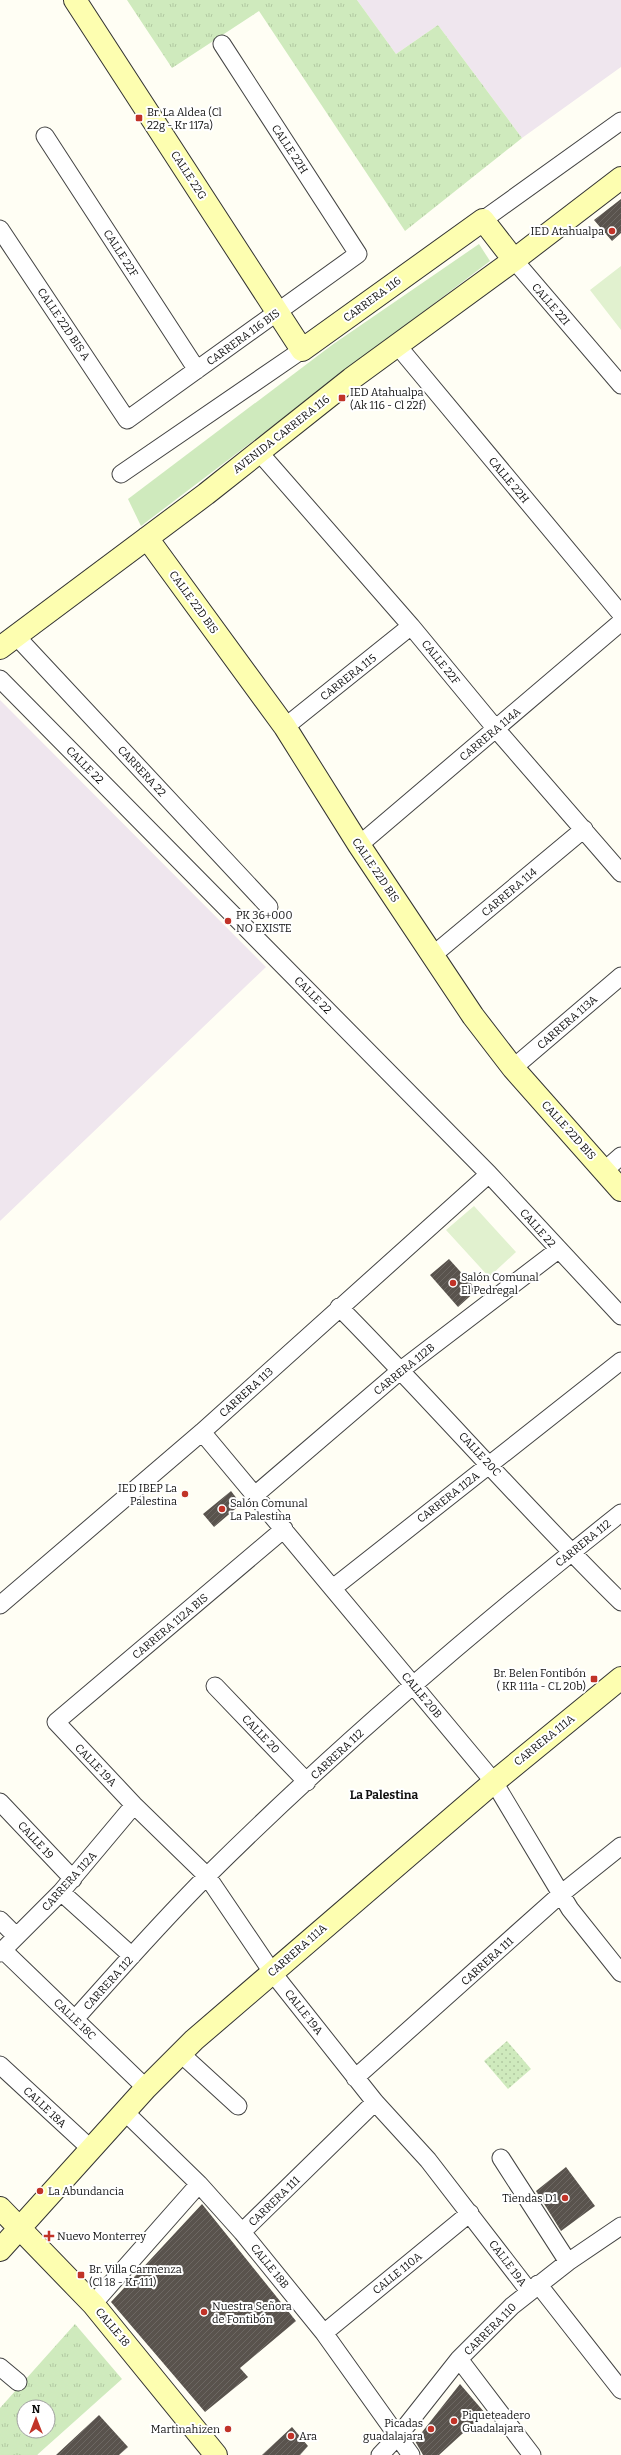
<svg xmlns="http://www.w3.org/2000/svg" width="621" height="2455" viewBox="0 0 621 2455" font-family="Bitter,serif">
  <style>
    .industrial { fill: #efe6ee }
    .grass { fill: #cfeabd }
    .park { fill: url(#park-tufts); fill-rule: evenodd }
    .garden { fill: url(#garden-dots) }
    .pitch { fill: #e1f1cf }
    .building { fill: url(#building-hatch) }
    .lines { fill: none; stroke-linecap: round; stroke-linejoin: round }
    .street-casing { stroke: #444; stroke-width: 19 }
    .secondary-casing { stroke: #333; stroke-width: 24 }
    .street { stroke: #fff; stroke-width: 17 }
    .secondary { stroke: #fdfeb0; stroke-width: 22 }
    .poi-dot { fill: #c13328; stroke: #fff; stroke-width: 1.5 }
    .labels { text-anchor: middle; stroke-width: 4; stroke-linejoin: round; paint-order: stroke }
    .poi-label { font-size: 11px; fill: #111; stroke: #fff; text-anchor: start }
    .street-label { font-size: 11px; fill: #111; stroke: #fff }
    .neighbourhood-label { font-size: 12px; font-weight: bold; fill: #111; stroke: #fff }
  </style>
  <defs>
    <pattern id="park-tufts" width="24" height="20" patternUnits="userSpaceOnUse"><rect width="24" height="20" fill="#cfeabd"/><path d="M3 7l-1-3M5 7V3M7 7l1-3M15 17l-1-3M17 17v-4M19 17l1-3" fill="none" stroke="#b1c8a1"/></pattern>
    <pattern id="garden-dots" width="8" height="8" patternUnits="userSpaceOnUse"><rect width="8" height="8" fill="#cfeabd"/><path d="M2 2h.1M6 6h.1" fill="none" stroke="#b1c8a1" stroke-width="1.8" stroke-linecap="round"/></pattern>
    <pattern id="building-hatch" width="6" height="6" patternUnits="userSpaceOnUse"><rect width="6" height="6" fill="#59534d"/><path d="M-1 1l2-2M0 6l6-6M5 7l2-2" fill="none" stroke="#6c6762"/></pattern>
  </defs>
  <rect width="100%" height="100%" fill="#fffef4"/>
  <!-- industrial -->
  <path class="industrial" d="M357,0H621V67L522,138L438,25L396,54Z
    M0,700L266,967L0,1221Z"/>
  <!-- grass -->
  <path class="grass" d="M479,244L490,261L141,526L128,499L332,345Z"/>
  <!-- park -->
  <path class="park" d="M127,0H357L396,54L438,25L522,138L405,231L259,11L172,68Z
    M75,2324L122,2379L37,2455H0V2408ZM24,2407H48V2431H24Z"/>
  <!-- garden -->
  <path class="garden" d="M507,2041L531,2069L508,2089L484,2061Z"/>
  <!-- pitch -->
  <path class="pitch" d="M621,266V330L590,290Z
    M474,1206L516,1252L489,1277L446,1230Z"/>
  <!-- building -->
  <path class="building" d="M621,199V233L612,241L594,220Z
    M449,1259L477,1290L458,1307L430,1275Z
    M231,1491L241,1504L214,1527L203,1514Z
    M566,2167L595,2206L561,2231L536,2191Z
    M202,2204L296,2321L240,2368L248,2377L205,2412L111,2302Z
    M460,2384L485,2413L439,2455H423L415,2441Z
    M99,2415L128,2447L119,2455H56Z
    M292,2427L308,2446L300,2455H262Z"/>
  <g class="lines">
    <defs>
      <path id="street" d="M45,136L197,370
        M483,220L621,121
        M0,229L127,420L358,254L222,44
        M514,260L621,385
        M397,345L621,614
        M259,452L411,626L496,729L621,873
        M121,474L302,350
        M16,636L269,907
        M0,679L489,1174L621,1316
        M285,727L411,626
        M359,845L621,622
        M433,955L584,829
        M513,1068L621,976
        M605,1170L621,1156
        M339,1307C435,1404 524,1507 621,1602
        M202,1432L494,1782L570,1909L621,1973
        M255,1495L401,1370L558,1250
        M284,1529L56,1722L134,1805L207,1876L272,1972L375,2102L428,2160L529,2291
        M333,1588L621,1361
        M0,1605L202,1432L489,1174
        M215,1686L307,1782
        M0,1802L73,1879
        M61,1892L132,1956
        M0,1920L16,1936
        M3,1950L146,2088
        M0,1953L61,1892L134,1805
        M75,2019C118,1971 161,1922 207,1876C337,1747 477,1627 621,1513
        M180,2053L238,2106
        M0,2065L91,2149
        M355,2078L561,1894L621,1846
        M125,2112L199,2184L242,2232L324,2333L411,2455
        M501,2158L568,2262
        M242,2232L375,2102
        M538,2284L621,2390
        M93,2304L199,2184
        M324,2333L470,2213
        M459,2359L532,2455
        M0,2367L18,2382
        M380,2455L399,2435L459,2359L512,2306L568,2262L621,2226"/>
      <path id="secondary" d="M75,0L302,350L483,220L514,260
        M147,538L285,727L359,845L473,1016L513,1068L621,1190
        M0,648L206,494L351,379L514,260L621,178
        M0,2208L93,2304L216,2455
        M0,2250L146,2088L194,2040L494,1782L621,1678"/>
    </defs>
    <!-- street casing -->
    <use href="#street" class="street-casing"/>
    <!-- secondary casing -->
    <use href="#secondary" class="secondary-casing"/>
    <!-- street -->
    <use href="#street" class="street"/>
    <!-- secondary -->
    <use href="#secondary" class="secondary"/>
  </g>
  <!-- markers -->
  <g class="poi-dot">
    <rect x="135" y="114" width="8" height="8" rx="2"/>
    <circle cx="612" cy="231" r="4"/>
    <rect x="338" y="394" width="8" height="8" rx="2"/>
    <circle cx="228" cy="921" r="4"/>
    <circle cx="453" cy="1283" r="4"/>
    <circle cx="185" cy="1494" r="4"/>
    <circle cx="222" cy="1509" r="4"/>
    <rect x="590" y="1675" width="8" height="8" rx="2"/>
    <circle cx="40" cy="2191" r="4"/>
    <circle cx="565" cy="2198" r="4"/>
    <path d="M47 2230h4v4h4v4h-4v4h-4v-4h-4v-4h4z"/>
    <rect x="77" y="2271" width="8" height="8" rx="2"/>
    <circle cx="204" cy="2312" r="4"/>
    <circle cx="454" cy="2421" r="4"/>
    <circle cx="228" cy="2429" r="4"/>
    <circle cx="431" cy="2429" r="4"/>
    <circle cx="291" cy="2436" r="4"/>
  </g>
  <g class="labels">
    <!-- poi labels -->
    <g class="poi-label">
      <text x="147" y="116">Br. La Aldea (Cl<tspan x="147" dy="13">22g - Kr 117a)</tspan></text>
      <text x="604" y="235" text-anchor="end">IED Atahualpa</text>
      <text x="350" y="396">IED Atahualpa<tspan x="350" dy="13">(Ak 116 - Cl 22f)</tspan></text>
      <text x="236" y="919">PK 36+000<tspan x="236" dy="13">NO EXISTE</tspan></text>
      <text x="461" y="1281">Salón Comunal<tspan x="461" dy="13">El Pedregal</tspan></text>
      <text x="177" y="1492" text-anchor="end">IED IBEP La<tspan x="177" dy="13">Palestina</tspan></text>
      <text x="230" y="1507">Salón Comunal<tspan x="230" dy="13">La Palestina</tspan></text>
      <text x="586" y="1677" text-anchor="end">Br. Belen Fontibón<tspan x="586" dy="13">( KR 111a - CL 20b)</tspan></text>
      <text x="48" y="2195">La Abundancia</text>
      <text x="557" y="2202" text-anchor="end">Tiendas D1</text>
      <text x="57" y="2240">Nuevo Monterrey</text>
      <text x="89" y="2273">Br. Villa Carmenza<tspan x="89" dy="13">(Cl 18 - Kr 111)</tspan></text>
      <text x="212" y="2310">Nuestra Señora<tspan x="212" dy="13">de Fontibón</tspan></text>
      <text x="462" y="2419">Piqueteadero<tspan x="462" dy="13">Guadalajara</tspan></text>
      <text x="423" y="2427" text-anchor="end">Picadas<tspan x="423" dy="13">guadalajara</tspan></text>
      <text x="220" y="2433" text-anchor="end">Martinahizen</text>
      <text x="299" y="2440">Ara</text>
    </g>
    <!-- street labels -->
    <g class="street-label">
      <text transform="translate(290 149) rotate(57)" y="4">CALLE 22H</text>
      <text transform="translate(189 175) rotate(57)" y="4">CALLE 22G</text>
      <text transform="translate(121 253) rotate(57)" y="4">CALLE 22F</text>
      <text transform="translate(372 299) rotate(-36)" y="4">CARRERA 116</text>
      <text transform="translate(551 304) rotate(49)" y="4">CALLE 22I</text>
      <text transform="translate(64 324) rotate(56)" y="4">CALLE 22D BIS A</text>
      <text transform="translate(243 337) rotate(-36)" y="4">CARRERA 116 BIS</text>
      <text transform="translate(281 434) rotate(-38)" y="4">AVENIDA CARRERA 116</text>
      <text transform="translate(509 480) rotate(50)" y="4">CALLE 22H</text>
      <text transform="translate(194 602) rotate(54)" y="4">CALLE 22D BIS</text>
      <text transform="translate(441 662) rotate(51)" y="4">CALLE 22F</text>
      <text transform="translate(348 677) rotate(-38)" y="4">CARRERA 115</text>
      <text transform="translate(490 734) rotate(-40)" y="4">CARRERA 114A</text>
      <text transform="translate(85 765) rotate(45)" y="4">CALLE 22</text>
      <text transform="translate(142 771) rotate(47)" y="4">CARRERA 22</text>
      <text transform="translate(376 870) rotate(56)" y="4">CALLE 22D BIS</text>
      <text transform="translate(509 892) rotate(-40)" y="4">CARRERA 114</text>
      <text transform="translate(313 995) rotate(45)" y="4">CALLE 22</text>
      <text transform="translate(567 1022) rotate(-41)" y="4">CARRERA 113A</text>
      <text transform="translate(569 1130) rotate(48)" y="4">CALLE 22D BIS</text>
      <text transform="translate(538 1228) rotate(48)" y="4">CALLE 22</text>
      <text transform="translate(404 1369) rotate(-39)" y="4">CARRERA 112B</text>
      <text transform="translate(246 1392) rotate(-42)" y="4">CARRERA 113</text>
      <text transform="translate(480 1454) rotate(47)" y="4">CALLE 20C</text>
      <text transform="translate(448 1497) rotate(-38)" y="4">CARRERA 112A</text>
      <text transform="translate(583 1543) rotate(-39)" y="4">CARRERA 112</text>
      <text transform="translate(170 1626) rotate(-40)" y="4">CARRERA 112A BIS</text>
      <text transform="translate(422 1695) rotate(50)" y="4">CALLE 20B</text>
      <text transform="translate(261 1734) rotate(46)" y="4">CALLE 20</text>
      <text transform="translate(544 1740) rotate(-39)" y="4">CARRERA 111A</text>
      <text transform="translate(337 1754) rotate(-43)" y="4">CARRERA 112</text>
      <text transform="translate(96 1765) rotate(46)" y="4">CALLE 19A</text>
      <text transform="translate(36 1840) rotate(47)" y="4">CALLE 19</text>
      <text transform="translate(69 1881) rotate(-48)" y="4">CARRERA 112A</text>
      <text transform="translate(297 1950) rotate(-41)" y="4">CARRERA 111A</text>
      <text transform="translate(487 1961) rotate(-42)" y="4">CARRERA 111</text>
      <text transform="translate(108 1983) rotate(-48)" y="4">CARRERA 112</text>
      <text transform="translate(304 2012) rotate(52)" y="4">CALLE 19A</text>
      <text transform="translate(75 2019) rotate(44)" y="4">CALLE 18C</text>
      <text transform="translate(45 2107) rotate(43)" y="4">CALLE 18A</text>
      <text transform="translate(274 2201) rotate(-44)" y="4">CARRERA 111</text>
      <text transform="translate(508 2263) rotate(53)" y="4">CALLE 19A</text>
      <text transform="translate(270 2266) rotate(51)" y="4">CALLE 18B</text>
      <text transform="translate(397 2273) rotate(-39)" y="4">CALLE 110A</text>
      <text transform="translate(113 2327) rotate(50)" y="4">CALLE 18</text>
      <text transform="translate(490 2329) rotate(-45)" y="4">CARRERA 110</text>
    </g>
    <!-- neighbourhood labels -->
    <g class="neighbourhood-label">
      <text x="384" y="1799">La Palestina</text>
    </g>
  </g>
  <!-- north arrow -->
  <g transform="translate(36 2419)"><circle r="19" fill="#ffffff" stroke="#a0a0a0"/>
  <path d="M0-3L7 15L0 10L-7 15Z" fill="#c13328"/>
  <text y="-6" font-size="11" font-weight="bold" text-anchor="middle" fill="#111111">N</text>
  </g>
</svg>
